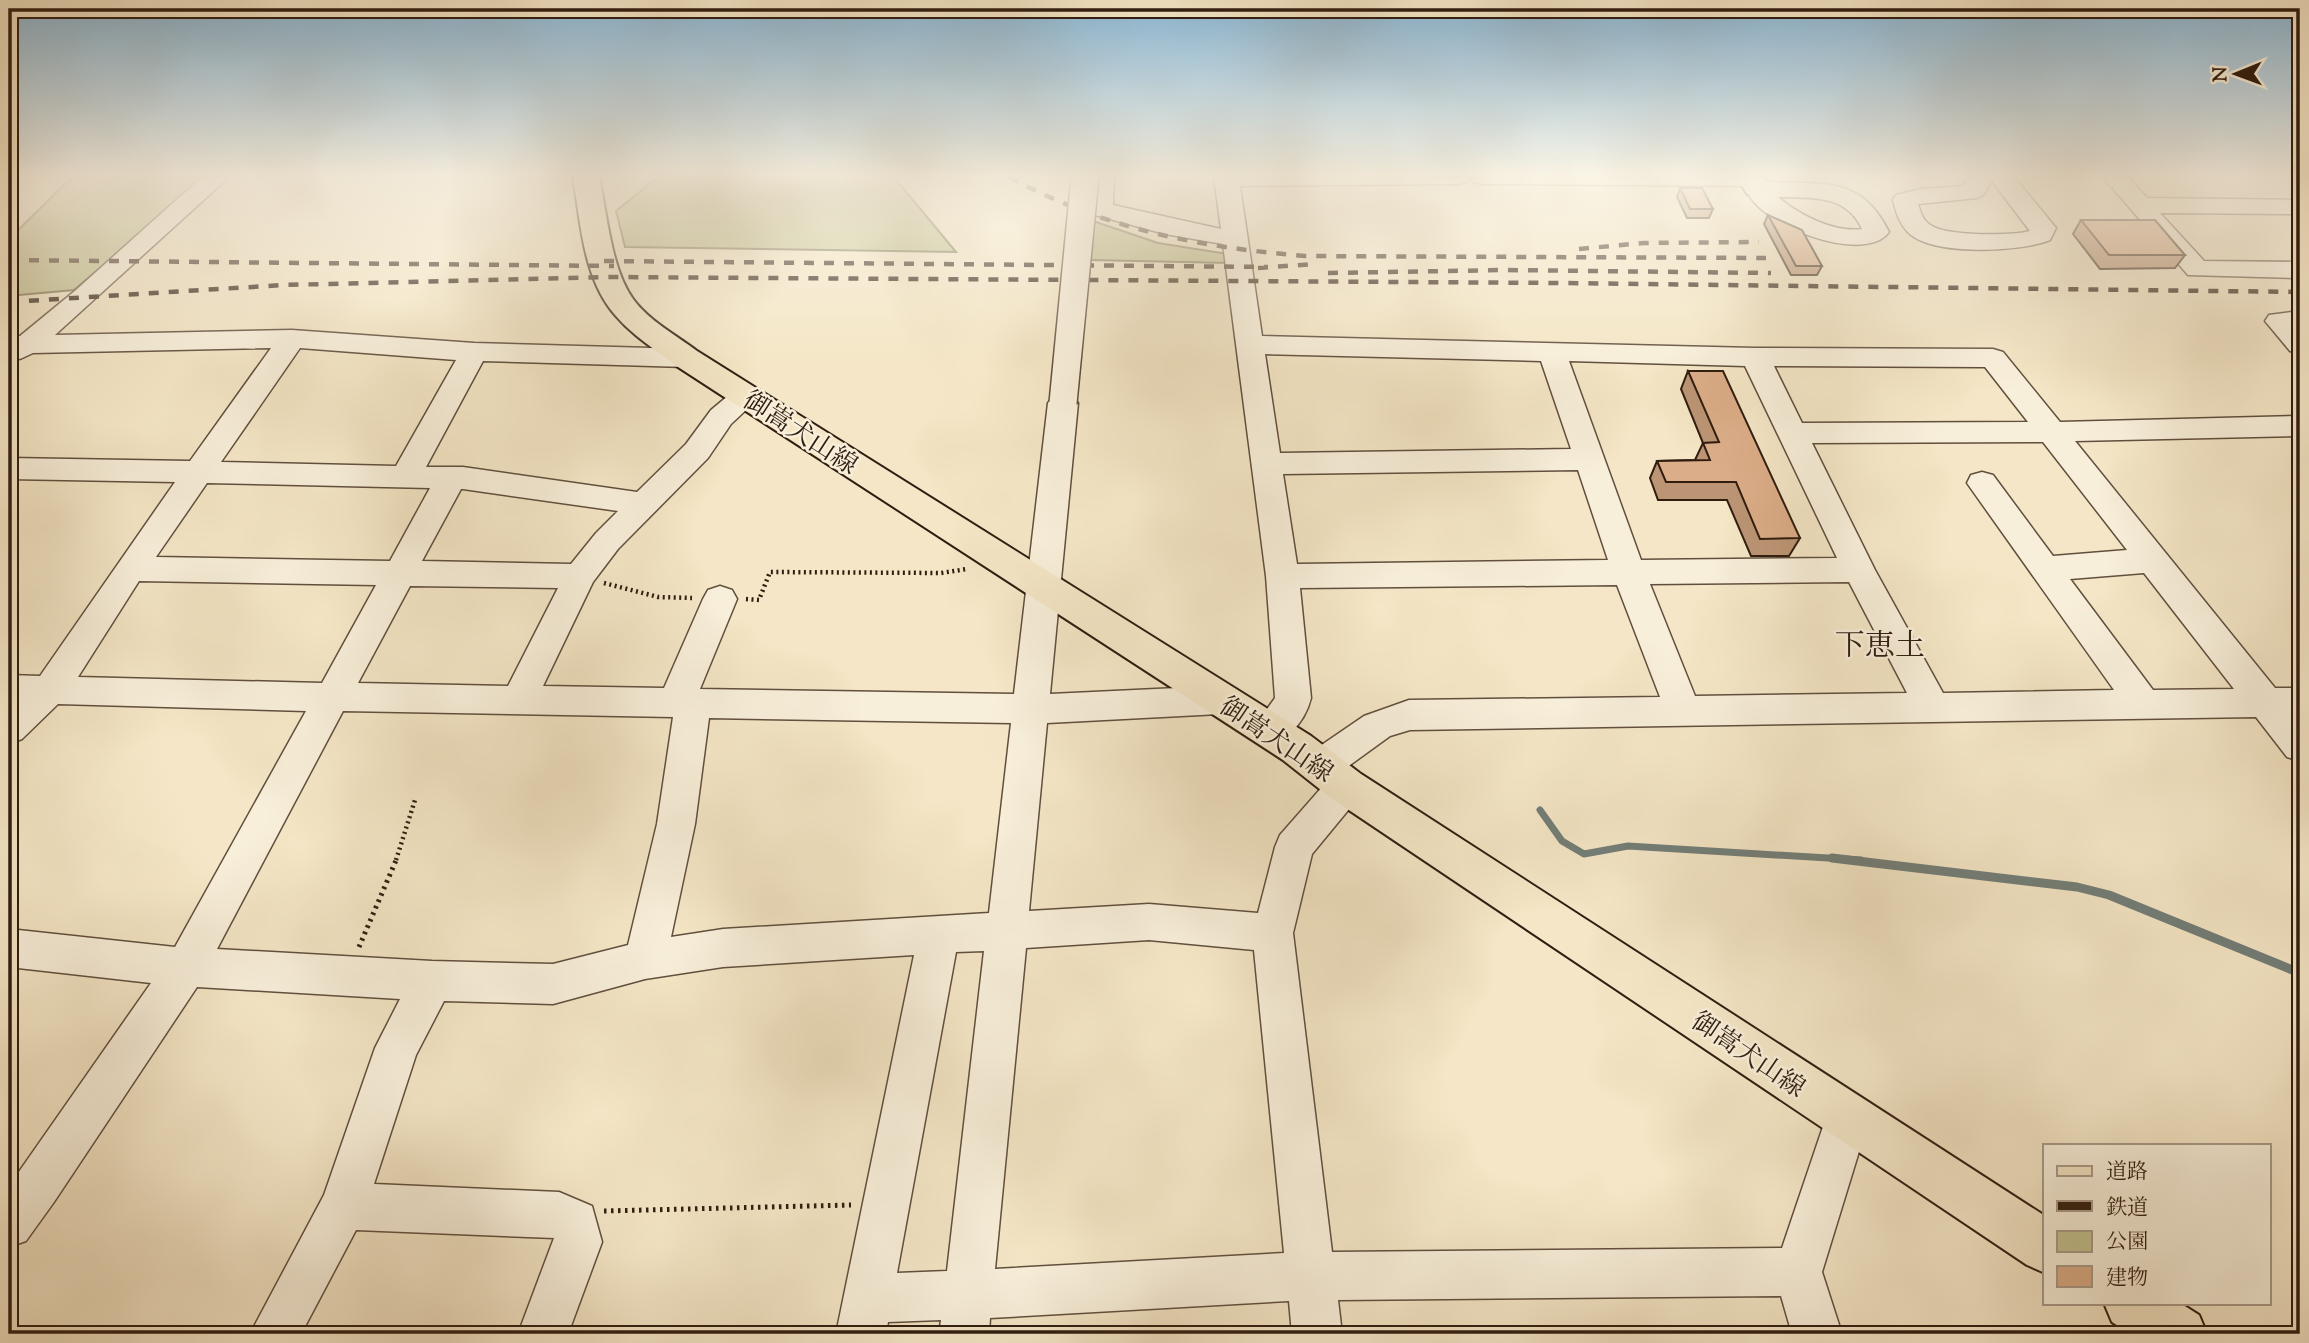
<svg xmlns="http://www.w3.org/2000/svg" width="2309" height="1343" viewBox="0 0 2309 1343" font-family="'Sorts Mill Goudy','Noto Serif JP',serif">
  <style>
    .green { fill: #c2c390; stroke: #797050; stroke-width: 2 }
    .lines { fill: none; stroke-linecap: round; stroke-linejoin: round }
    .stream-far1 { stroke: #727e78; stroke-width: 7 }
    .stream { stroke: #727e78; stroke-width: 9 }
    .minor-casing { stroke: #614f3e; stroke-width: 3 }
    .major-casing { stroke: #301d10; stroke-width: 4 }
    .path-far1 { stroke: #301d10; stroke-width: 4.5; stroke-dasharray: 2 3.5; stroke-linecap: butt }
    .path { stroke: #301d10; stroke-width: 5; stroke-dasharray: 2.5 4.5; stroke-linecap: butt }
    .minor { fill: #f8efda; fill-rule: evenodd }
    .major { fill: #f4e6c6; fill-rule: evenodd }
    .rail { stroke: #301d10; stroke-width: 4.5; stroke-dasharray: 10 10; stroke-linecap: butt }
    .minor-bridge-casing { stroke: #614f3e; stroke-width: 30; stroke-linecap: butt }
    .minor-bridge { stroke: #f8efda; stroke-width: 27 }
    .wall { fill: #bc9575; stroke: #301d10; stroke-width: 2 }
    .building { fill: #dbad88; stroke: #301d10; stroke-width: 2 }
    .labels { text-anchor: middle; stroke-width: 5; stroke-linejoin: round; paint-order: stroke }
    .street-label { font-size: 26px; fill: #301d10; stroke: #f8efda }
    .quarter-label { font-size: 30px; fill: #301d10; stroke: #f8efda }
  </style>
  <rect width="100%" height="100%" fill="#f4e6c6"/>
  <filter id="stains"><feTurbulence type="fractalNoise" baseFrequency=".00286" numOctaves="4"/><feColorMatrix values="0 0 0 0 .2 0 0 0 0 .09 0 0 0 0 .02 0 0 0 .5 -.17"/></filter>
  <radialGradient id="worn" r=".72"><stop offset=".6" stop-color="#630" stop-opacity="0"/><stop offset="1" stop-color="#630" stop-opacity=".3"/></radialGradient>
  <!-- green -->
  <path class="green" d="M72,177H208L74,290L9,296V239Z
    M658,177H894L956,252L625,247L616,211Z
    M1093,221L1158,243L1228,254L1229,263L1090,260Z"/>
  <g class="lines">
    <!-- stream-far1 -->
    <path class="stream-far1" d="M1540,810L1562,841L1584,854L1628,846L1861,860"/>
    <!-- stream -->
    <path class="stream" d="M1832,858L2077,887L2109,895L2300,973"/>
    <defs>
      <path id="minor" d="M202,177H229L55,335L292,330L474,343L686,349L696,352L700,358L696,364L686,367L483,361L426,467H463L637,492L686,444L711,410L735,390L745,388L755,390L760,397L731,424L708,458L618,549L593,582L543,686L664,688L703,599L708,590L720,586L732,590L737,599L700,689L1014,694L1048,403L1053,396L1063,393L1073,396L1078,403L1050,694L1220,686L1233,690L1238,700L1233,710L1220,714L1047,723L1029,911L1149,904L1258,913L1275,847L1280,835L1330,778L1320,781L1307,777L1301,766L1307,755L1364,716L1409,700L1660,697L1617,585L1300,588L1311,698C1305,723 1282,750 1256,741L1251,731L1275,698L1266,576L1223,244L1165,234L1091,214L1088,209L1090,177H1114L1113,205L1221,229L1214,177H1469L1466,182L1457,184L1240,186L1262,336L1755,348L1993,349L2003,352L2060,422L2300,416V436L2075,441L2275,688H2300V716H2298L2300,720V761L2287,757L2256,717L1410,730L1390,736L1339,773L1346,770L1359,775L1365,786L1359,797L1312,854L1293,933L1332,1252L1782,1248L1831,1103L1847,1097L1863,1103L1869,1119L1822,1272L1842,1334H1792L1781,1296L1338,1300L1342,1334H1292L1289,1301L990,1318L989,1334H939L941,1320L888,1322L886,1334H836L914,955L723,967L645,979L553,1004L444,1001L416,1055L374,1184L559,1192L592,1206L602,1242L568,1334H518L554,1238L356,1230L301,1334H250L324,1195L375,1048L400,999L197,987L54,1202L26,1241L9,1247V1186L151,983L9,967V929L175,947L306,711L58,704L22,739L9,744V707L13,703H9V675L40,676L175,482L9,479V458L190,461L271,348L33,353L20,359L9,354V336H20L76,290ZM300,348L456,360L396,466L221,462ZM1265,354L1541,361L1571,449L1280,453ZM1569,361L1745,366L1837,558L1641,560ZM1774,366L1985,367L2028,422L1802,423ZM2043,442L2127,550L2053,556L1993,475L1982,472L1971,475L1967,483L2114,690L1943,693L1875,570L1812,443ZM1578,470L1608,560L1297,564L1283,474ZM207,483L430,488L390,561L156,557ZM461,489H463L618,511L596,533L571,564L422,561ZM2144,573L2234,689L2153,690L2070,579ZM139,581L376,585L322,683L78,677ZM1849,582L1907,693L1695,696L1650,584ZM410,586L558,588L508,686L358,683ZM343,711L673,717L657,824L628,945L553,964L432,961L217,949ZM709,718L1011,723L989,913L723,929L671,937L695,824ZM1149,940L1254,950L1284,1253L995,1269L1026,948ZM984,951L947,1271L897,1273L956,952Z
        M1470,177H1762V181C1818,187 1859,171 1889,232C1864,267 1750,222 1746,186L1482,184L1473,182ZM1778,197C1812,198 1846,194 1862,229C1834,233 1799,215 1778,197Z
        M1970,177H2014L2056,228L2050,240C2020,252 1942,255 1914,237C1901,229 1896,214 1893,200L1896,195L1921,189L1963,186ZM1992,181L2030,231C2011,236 1948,236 1932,226C1923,221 1921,214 1918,204L1977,198L1983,195Z
        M2103,177H2128L2147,198L2300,200V214L2160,213L2204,261L2300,262V278L2188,275Z
        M2300,311V354L2290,351L2265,321L2269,315Z"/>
      <path id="major" d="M573,177H599C607,213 611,269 633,299C649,321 676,335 697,351L1311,736L1361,774L2045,1216V1273L2027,1265L1331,798L1283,760L675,365C655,349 633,336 616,316C583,279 581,224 573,177Z
        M1737,177H1764L1770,188L1767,194L1757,196L1747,194Z
        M2104,1303H2180L2199,1315L2207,1334H2131L2112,1322Z"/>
    </defs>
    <!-- minor casing -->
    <use href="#minor" class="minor-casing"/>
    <!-- major casing -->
    <use href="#major" class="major-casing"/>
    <!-- path-far1 -->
    <path class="path-far1" d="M604,583L658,597L692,598
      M746,599L759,600L770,572L941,573L967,569
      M396,860L415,800"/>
    <!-- path -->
    <path class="path" d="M359,947L397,858
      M604,1211L851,1205"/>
    <!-- minor -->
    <use href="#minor" class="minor"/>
    <!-- major -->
    <use href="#major" class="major"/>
    <!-- rail -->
    <path class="rail" d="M1009,177C1105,229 1197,247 1305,256L1766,258
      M1579,249L1643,243L1759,242
      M9,260L614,266
      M604,261L1268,267
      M1258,268L1314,264
      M1328,273L1505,270L1771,273
      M9,302L283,285L609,277L1559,283L2300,292"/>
    <defs>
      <path id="minor-bridge" d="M1063,403L1085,177"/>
    </defs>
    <!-- minor-bridge casing -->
    <use href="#minor-bridge" class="minor-bridge-casing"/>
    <!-- minor-bridge -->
    <use href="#minor-bridge" class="minor-bridge"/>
  </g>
  <!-- wall -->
  <path class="wall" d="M1680,188L1713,209L1709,218H1687L1677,197Z
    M1768,215L1822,266L1817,275H1791L1764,224Z
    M2081,220L2185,255L2175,268L2100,269L2073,234Z
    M1688,371L1800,538L1789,556H1751L1727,500H1658L1650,478L1657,461L1695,460L1703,443L1681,389Z"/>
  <!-- building -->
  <path class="building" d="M1680,188H1702L1713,209H1690Z
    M1768,215L1802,230L1822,266H1796Z
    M2081,220H2155L2185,255H2109Z
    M1688,371H1723L1800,538L1760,539L1736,482H1666L1657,461L1710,460L1703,443L1719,442Z"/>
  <!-- sky -->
  <linearGradient id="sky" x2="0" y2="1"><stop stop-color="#8ab8d7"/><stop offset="0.48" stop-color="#faf4e5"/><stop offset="1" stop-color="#faf4e5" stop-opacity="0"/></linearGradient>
  <rect width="2309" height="365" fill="url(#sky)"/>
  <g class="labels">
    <!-- street labels -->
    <g class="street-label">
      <text transform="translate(801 432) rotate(33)" y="9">御嵩犬山線</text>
      <text transform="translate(1277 739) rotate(34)" y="9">御嵩犬山線</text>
      <text transform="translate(1749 1054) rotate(34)" y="9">御嵩犬山線</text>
    </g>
    <!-- quarter labels -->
    <g class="quarter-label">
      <text x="1880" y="655">下恵土</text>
    </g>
  </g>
  <!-- margin -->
  <rect width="2309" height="1343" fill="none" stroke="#f4e6c6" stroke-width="35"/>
  <rect x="10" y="10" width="2288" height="1322" fill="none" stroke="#301d10" stroke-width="3.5"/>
  <rect x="18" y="18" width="2274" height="1308" fill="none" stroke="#301d10" stroke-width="2"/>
  <!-- legend -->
  <rect x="2043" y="1144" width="228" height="161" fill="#f8efda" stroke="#a89b89" stroke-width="2"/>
  <rect x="2057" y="1166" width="35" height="10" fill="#f4e6c6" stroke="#a89b89" stroke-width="2"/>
  <text x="2106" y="1178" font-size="21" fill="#301d10">道路</text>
  <rect x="2057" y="1201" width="35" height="10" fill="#301d10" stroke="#a89b89" stroke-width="2"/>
  <text x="2106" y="1214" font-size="21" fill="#301d10">鉄道</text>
  <rect x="2057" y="1231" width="35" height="21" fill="#c2c390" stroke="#a89b89" stroke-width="2"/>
  <text x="2106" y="1248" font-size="21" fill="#301d10">公園</text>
  <rect x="2057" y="1266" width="35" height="21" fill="#dbad88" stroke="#a89b89" stroke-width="2"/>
  <text x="2106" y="1284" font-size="21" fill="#301d10">建物</text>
  <!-- north arrow -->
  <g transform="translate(2236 74) rotate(269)" stroke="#f8efda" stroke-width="5" paint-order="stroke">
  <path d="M0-5L12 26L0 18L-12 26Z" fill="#301d10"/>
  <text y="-10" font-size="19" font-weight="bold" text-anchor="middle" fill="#301d10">N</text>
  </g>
  <rect width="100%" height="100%" filter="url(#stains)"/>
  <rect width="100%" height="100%" fill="url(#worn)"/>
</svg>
